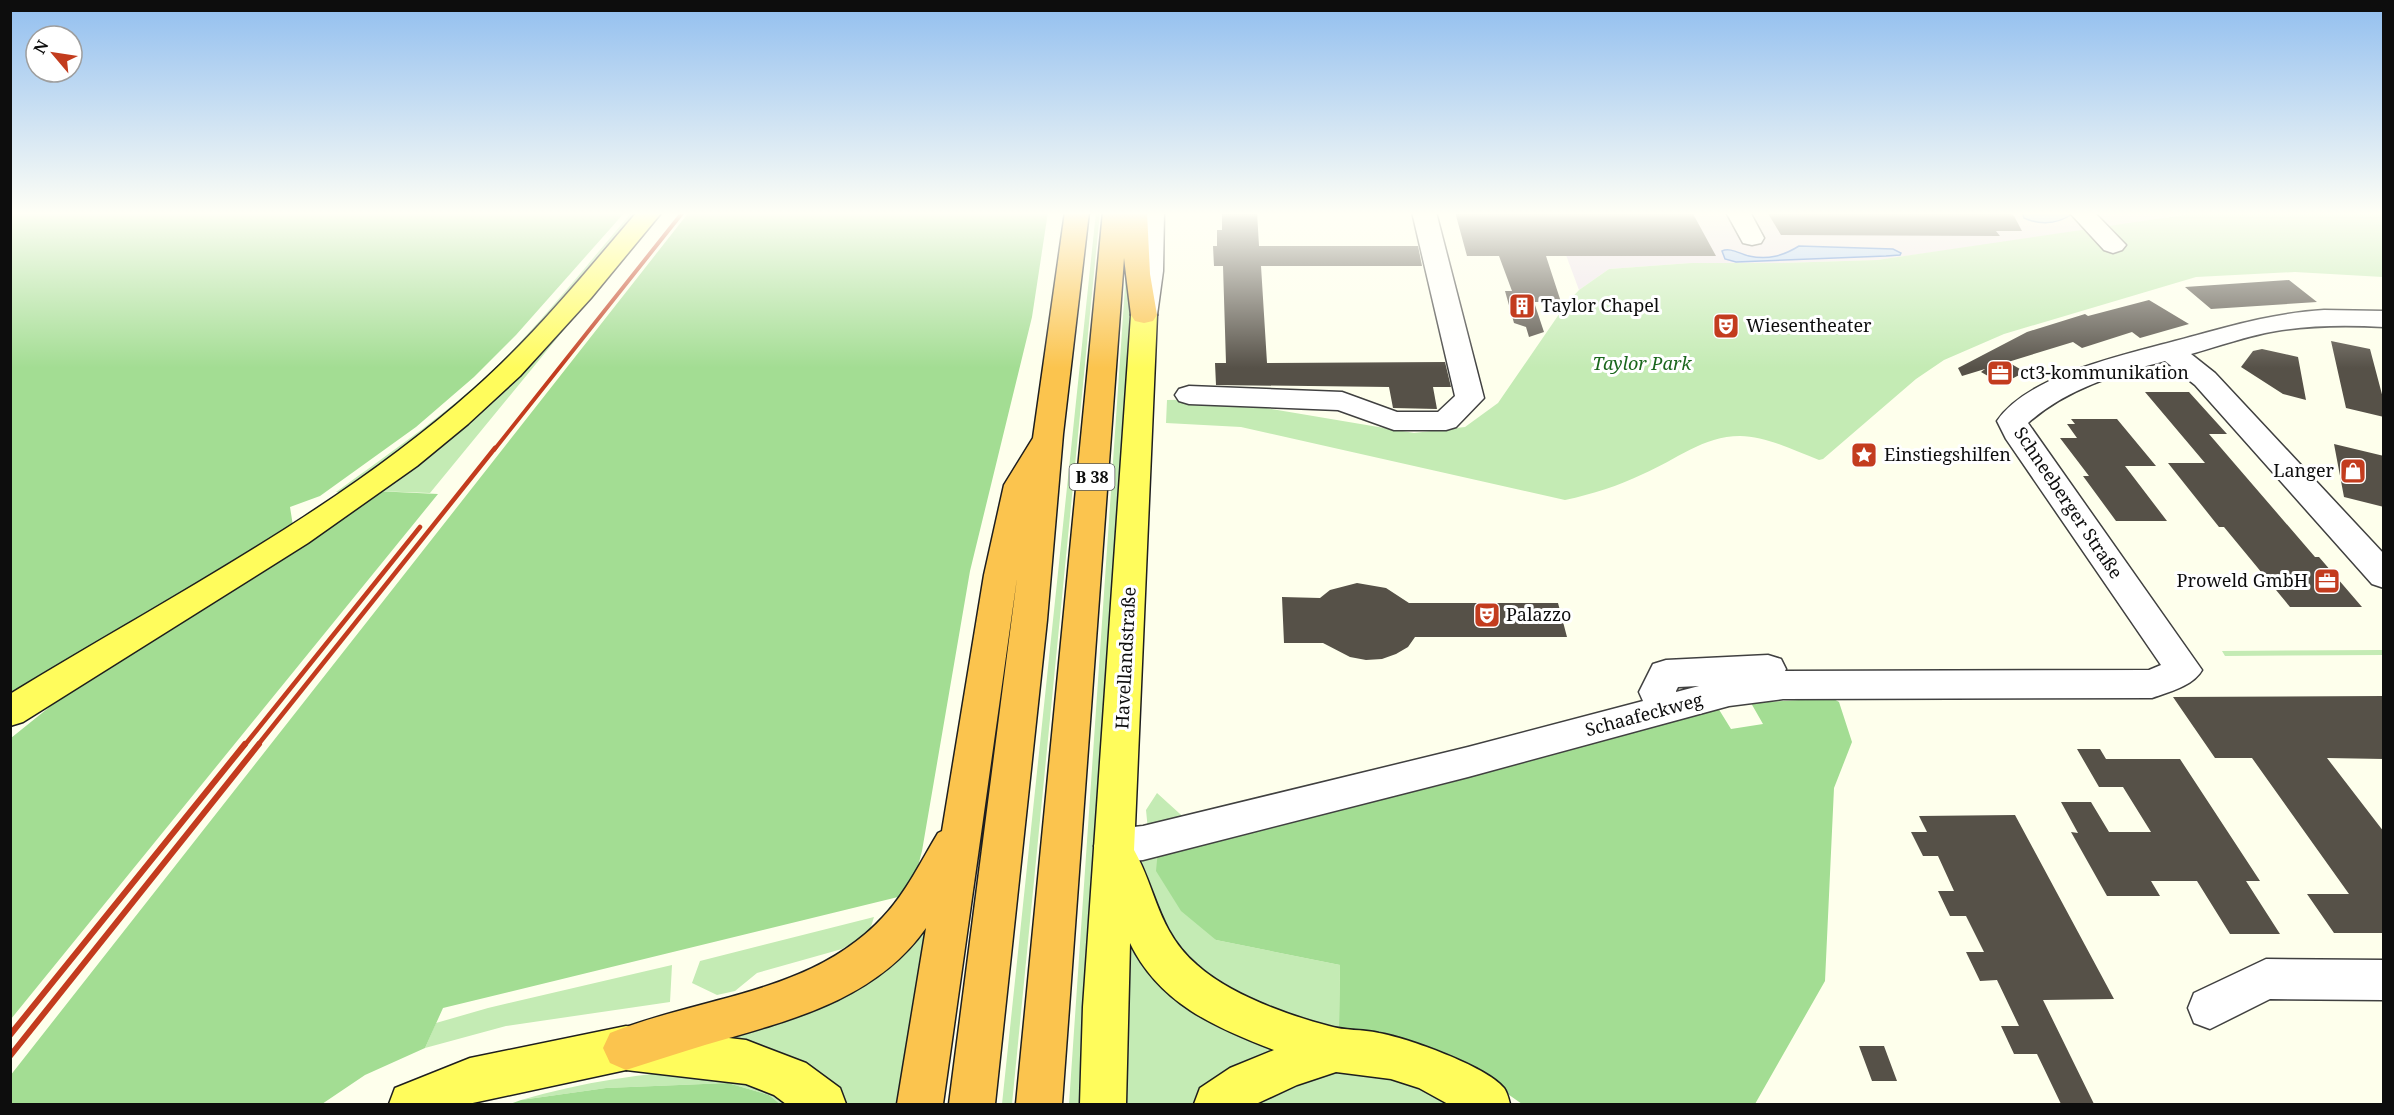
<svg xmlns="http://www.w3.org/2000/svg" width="2394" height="1115" viewBox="0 0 2394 1115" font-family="'Noto Serif',serif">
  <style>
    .industrial { fill: #ece0eb }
    .green { fill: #c4ebb4 }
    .forest { fill: #a3dd93 }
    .water { fill: #aeccf9; stroke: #326ed3; stroke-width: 1.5 }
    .building { fill: #565148 }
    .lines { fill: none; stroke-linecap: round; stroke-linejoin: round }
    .minor-casing { stroke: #404040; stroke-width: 3 }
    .major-casing { stroke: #1e1e1e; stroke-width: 3 }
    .highway-casing { stroke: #1e1e1e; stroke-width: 3 }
    .minor { fill: #fff; fill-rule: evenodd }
    .major { fill: #fffc5c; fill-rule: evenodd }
    .highway { fill: #fbc44e; fill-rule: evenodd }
    .rail-far2 { stroke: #c33c1e; stroke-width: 4 }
    .rail-far1 { stroke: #c33c1e; stroke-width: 4.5 }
    .rail { stroke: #c33c1e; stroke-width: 6 }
    .labels { text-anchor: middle; stroke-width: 6; stroke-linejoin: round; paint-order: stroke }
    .shield { fill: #fff; stroke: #565656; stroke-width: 1.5 }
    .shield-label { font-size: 16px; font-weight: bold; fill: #0d0d0d }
    .poi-label { font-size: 18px; fill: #0d0d0d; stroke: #fff; text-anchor: start }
    .park-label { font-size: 18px; font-style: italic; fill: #1a671c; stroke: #fff }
    .street-label { font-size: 18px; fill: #0d0d0d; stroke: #fff }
  </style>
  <rect width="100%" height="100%" fill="#feffec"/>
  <!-- industrial -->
  <path class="industrial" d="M1550,212H2075L2091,230L1877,260L1782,263H1691L1609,269L1579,290Z
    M2093,212H2201L2107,227Z"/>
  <!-- green -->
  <path class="green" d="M632,212H641L552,316L442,421L342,493L336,492C394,450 454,409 505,358C550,312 590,261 632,212Z
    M1096,212H1100L1012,1104H1002Z
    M2204,212H2383V277L2295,272L2196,277L2004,334L1944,360L1916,379L1823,459L1819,460C1795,451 1766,436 1740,436C1703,436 1676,460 1643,474C1618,486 1593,494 1565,500L1241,427L1166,423L1167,400L1213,399L1414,433L1465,427L1498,403L1566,304L1579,290L1609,269L1691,263H1782L1877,260Z
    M613,270L430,493L375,491Z
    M1126,272L1132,297L1083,1104H1069Z
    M2383,650V655L2225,656L2222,651Z
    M1718,708L1442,785L1158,850L1216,940L1340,965L1339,1027L1445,1104H1122L1128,939L1145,845Z
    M1157,793L1190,823L1148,830L1146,810Z
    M933,904L936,924L910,1104H847L829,1084L696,1037Z
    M874,917L869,933L842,949L757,973L735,991L717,995L692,983L700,961Z
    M672,965L670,1002L506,1026L425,1048L436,1023L488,1008Z
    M708,1069L803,1104H780L769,1095L728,1083L606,1088L521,1100C581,1082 646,1073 708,1069Z"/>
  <!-- forest -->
  <path class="forest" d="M11,212H625L516,335L474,377L416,427L320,496L290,507L293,526L11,698Z
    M689,212H1048L1032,317L970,571L922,851L912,889L898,897L443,1008L425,1048L365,1075L322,1104H11L10,1076Z
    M375,491L438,494L11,1019V738L83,680Z
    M1832,698L1839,702L1852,742L1834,788L1825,981L1755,1104H1522L1465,1064L1404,1041L1339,1027L1340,965L1216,940L1181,911L1156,871L1158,850L1442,785L1718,708L1731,729L1763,724L1751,703Z
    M728,1083L769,1095L780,1104H510L521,1100L606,1088Z"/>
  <!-- water -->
  <path class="water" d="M2022,212H2073L2074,213C2058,224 2042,226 2024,218Z
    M1799,246L1893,249L1901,253L1900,255L1886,256L1736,262L1725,259L1722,251C1730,247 1740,254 1749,256C1768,260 1783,256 1799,246Z"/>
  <!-- building -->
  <path class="building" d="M1222,212H1257L1259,246H1418L1422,266H1261L1267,363L1445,362L1451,387H1433L1437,409L1393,408L1389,387L1216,385L1215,363H1226L1223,266H1214L1213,246H1217V230H1222Z
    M1455,212H1692L1716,256H1546L1561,302H1534L1544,332L1529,337L1526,327L1514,323L1505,291H1512L1499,256H1467Z
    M1767,212H2008L2014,216L2022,231H1996L2000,236L1781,235Z
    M2289,280L2317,302L2211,309L2185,287Z
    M2149,300L2189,324L2140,338L2132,332L2082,348L2073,342L2008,362L2025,372L2002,384L1981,372L1985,369L1962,376L1958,368L2027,332L2085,314L2088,316Z
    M2331,341L2370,349L2384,402V417L2346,408Z
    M2262,349L2298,357L2306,400L2283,394L2241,367L2253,351Z
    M2145,392H2189L2227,434H2209L2315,557H2319L2362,607H2290L2224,527H2219L2168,463H2205Z
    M2071,419H2117L2156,466H2125L2167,521H2116L2083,476H2089L2060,438H2077L2067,424H2075Z
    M2334,444L2384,456V507L2344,497Z
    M1357,583L1386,588L1409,603H1558L1567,637H1415L1408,647L1396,654L1382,659L1366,660L1350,657L1323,643H1284L1282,597L1320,598L1330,590Z
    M2384,696V759L2327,758L2384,832V933H2334L2307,894H2349L2252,758H2215L2173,697Z
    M2077,749H2100L2106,759H2180L2260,881H2246L2280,934H2230L2197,881H2151L2160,896H2107L2071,832L2078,833L2061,802H2091L2109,832H2151L2123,787H2099Z
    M2015,815L2114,999L2043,1000L2094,1104H2061L2037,1054H2014L2001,1026H2019L1997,980L1980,981L1966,952H1984L1966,916H1950L1938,891H1954L1938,856H1923L1911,832H1927L1919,816Z
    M1859,1046H1884L1897,1081H1872Z"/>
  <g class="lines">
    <defs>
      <path id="minor" d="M1140,212H1164L1163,271L1157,315L1153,321L1144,323L1135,321L1131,315L1137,271Z
        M1412,212H1436L1484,398L1456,427L1446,430H1394L1338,410L1189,404L1179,401L1175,395L1179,389L1189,386L1342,392L1397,412H1438L1455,396Z
        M1726,212H1750L1764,238L1761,243L1752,245L1743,243Z
        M2069,212H2094L2126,245L2122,250L2113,253L2104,250Z
        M2324,310L2384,311V327C2348,325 2312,325 2276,331C2247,336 2219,346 2191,354L2215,373L2384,554V588L2372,584L2195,385L2165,361C2116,374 2066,389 2028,423L2202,670C2193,686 2169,692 2152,698L1783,699L1729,706L1468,777L1143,860L1114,863L1100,858L1094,846L1100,834L1114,829L1143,826L1468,747L1643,701L1639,692L1653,664L1666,660L1768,655L1781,659L1786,669L1785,671L2149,670L2161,665L2006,439L1997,421C2028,375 2124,355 2175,341C2224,328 2272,313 2324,310ZM1699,686L1676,692V691L1678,687Z
        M2266,959L2384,960V1000L2270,999L2210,1029L2194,1023L2188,1008L2194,993Z"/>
      <path id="major" d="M637,212H662L591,298L520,376L468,424L417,466L308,543L23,722L10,726V694C167,598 336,512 474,389C534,336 585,273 637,212Z
        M1144,307L1153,309L1157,315L1134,850C1157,891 1157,930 1197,965C1229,994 1287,1015 1329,1026C1345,1031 1362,1029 1379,1033C1407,1038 1486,1066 1504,1088C1507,1092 1509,1100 1510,1104H1448L1419,1088L1391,1079L1336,1072L1297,1085L1256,1104H1194L1200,1088L1230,1068L1274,1050C1214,1027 1159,1003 1130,943L1126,1104H1080L1083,1007L1131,315L1135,309Z
        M626,1026L746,1040L806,1063L840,1088L846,1104H786L774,1095L746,1084L626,1070L468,1104H389L395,1088L470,1058Z"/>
      <path id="highway" d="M1065,212H1089L1063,434L1047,620L995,1104H949L1017,578L943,1104H897L926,928C874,1002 786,1021 705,1045C678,1053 652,1062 626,1070L610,1063L603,1048L610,1033C702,996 812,994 883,917C906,893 921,861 938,833L942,831L984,575L1004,485L1033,438Z
        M1103,212H1147L1150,274L1157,315L1153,321L1144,323L1135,321L1131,315L1124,258L1062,1104H1016Z"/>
    </defs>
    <!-- minor casing -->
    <use href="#minor" class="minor-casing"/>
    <!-- major casing -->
    <use href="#major" class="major-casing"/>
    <!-- highway casing -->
    <use href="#highway" class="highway-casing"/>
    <!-- minor -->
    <use href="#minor" class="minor"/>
    <!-- major -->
    <use href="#major" class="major"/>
    <!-- highway -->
    <use href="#highway" class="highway"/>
    <!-- rail-far2 -->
    <path class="rail-far2" d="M494,450L683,212"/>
    <!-- rail-far1 -->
    <path class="rail-far1" d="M244,746L420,527
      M257,746L495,448"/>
    <!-- rail -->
    <path class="rail" d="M10,1035L245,744
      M10,1056L259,744"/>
  </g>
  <!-- sky -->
  <linearGradient id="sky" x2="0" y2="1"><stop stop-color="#91beef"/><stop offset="0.58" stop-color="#fffff6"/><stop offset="1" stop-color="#fffff6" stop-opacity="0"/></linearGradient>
  <rect width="2394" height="368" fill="url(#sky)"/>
  <!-- icons -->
  <defs>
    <symbol id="building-square" viewBox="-11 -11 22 22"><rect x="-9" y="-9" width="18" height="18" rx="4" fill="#c33c1e" stroke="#fff"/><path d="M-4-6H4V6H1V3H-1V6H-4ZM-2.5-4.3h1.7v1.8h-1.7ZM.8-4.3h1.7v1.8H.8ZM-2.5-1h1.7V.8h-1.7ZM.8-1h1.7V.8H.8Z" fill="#fff"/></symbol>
    <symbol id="theatre-square" viewBox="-11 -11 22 22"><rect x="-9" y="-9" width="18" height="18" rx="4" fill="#c33c1e" stroke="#fff"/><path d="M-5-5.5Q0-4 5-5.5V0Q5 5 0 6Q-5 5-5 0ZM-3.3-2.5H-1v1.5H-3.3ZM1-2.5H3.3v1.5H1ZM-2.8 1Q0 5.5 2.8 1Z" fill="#fff"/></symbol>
    <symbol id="office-square" viewBox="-11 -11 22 22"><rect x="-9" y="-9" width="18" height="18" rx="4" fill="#c33c1e" stroke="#fff"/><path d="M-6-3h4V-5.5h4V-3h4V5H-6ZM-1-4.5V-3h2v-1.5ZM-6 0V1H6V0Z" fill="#fff"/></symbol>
    <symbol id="sight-square" viewBox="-11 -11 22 22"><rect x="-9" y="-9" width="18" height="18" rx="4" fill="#c33c1e" stroke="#fff"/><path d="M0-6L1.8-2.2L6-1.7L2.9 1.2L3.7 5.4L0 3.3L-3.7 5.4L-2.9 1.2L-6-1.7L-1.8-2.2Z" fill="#fff"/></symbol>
    <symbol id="shop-square" viewBox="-11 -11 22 22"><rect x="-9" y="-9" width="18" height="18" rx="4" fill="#c33c1e" stroke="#fff"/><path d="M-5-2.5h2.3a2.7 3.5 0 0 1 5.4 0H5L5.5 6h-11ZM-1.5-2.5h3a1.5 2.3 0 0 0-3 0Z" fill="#fff"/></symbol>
  </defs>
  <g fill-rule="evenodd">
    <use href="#building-square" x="1507" y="291" width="30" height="30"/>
    <use href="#theatre-square" x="1711" y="311" width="30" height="30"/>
    <use href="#office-square" x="1985" y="358" width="30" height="30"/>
    <use href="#sight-square" x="1849" y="440" width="30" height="30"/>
    <use href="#shop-square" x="2338" y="456" width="30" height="30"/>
    <use href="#office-square" x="2312" y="566" width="30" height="30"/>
    <use href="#theatre-square" x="1472" y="600" width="30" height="30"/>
  </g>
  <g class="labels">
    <!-- shield labels -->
    <rect class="shield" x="1069.5" y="464" width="45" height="26" rx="4.5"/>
    <g class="shield-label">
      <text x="1092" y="483">B 38</text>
    </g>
    <!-- poi labels -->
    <g class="poi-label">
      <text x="1541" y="312">Taylor Chapel</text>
      <text x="1746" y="332">Wiesentheater</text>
      <text x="2020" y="379">ct3-kommunikation</text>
      <text x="1884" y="461">Einstiegshilfen</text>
      <text x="2334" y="477" text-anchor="end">Langer</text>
      <text x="2308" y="587" text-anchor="end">Proweld GmbH</text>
      <text x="1506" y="621">Palazzo</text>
    </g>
    <!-- park labels -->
    <g class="park-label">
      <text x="1642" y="370">Taylor Park</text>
    </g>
    <!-- street labels -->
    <g class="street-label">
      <text transform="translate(2068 503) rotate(56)" y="6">Schneeberger Straße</text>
      <text transform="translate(1126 658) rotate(-87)" y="6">Havellandstraße</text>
      <text transform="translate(1644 715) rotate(-15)" y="6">Schaafeckweg</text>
    </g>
  </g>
  <!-- border -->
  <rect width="2394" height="1115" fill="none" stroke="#0d0d0d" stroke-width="24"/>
  <!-- north arrow -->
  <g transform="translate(54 54) rotate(299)"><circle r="28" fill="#ffffff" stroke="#9e9e9e" stroke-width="1.5"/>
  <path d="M0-4.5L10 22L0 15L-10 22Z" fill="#c33c1e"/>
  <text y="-9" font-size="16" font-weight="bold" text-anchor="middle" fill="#0d0d0d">N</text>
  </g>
</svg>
